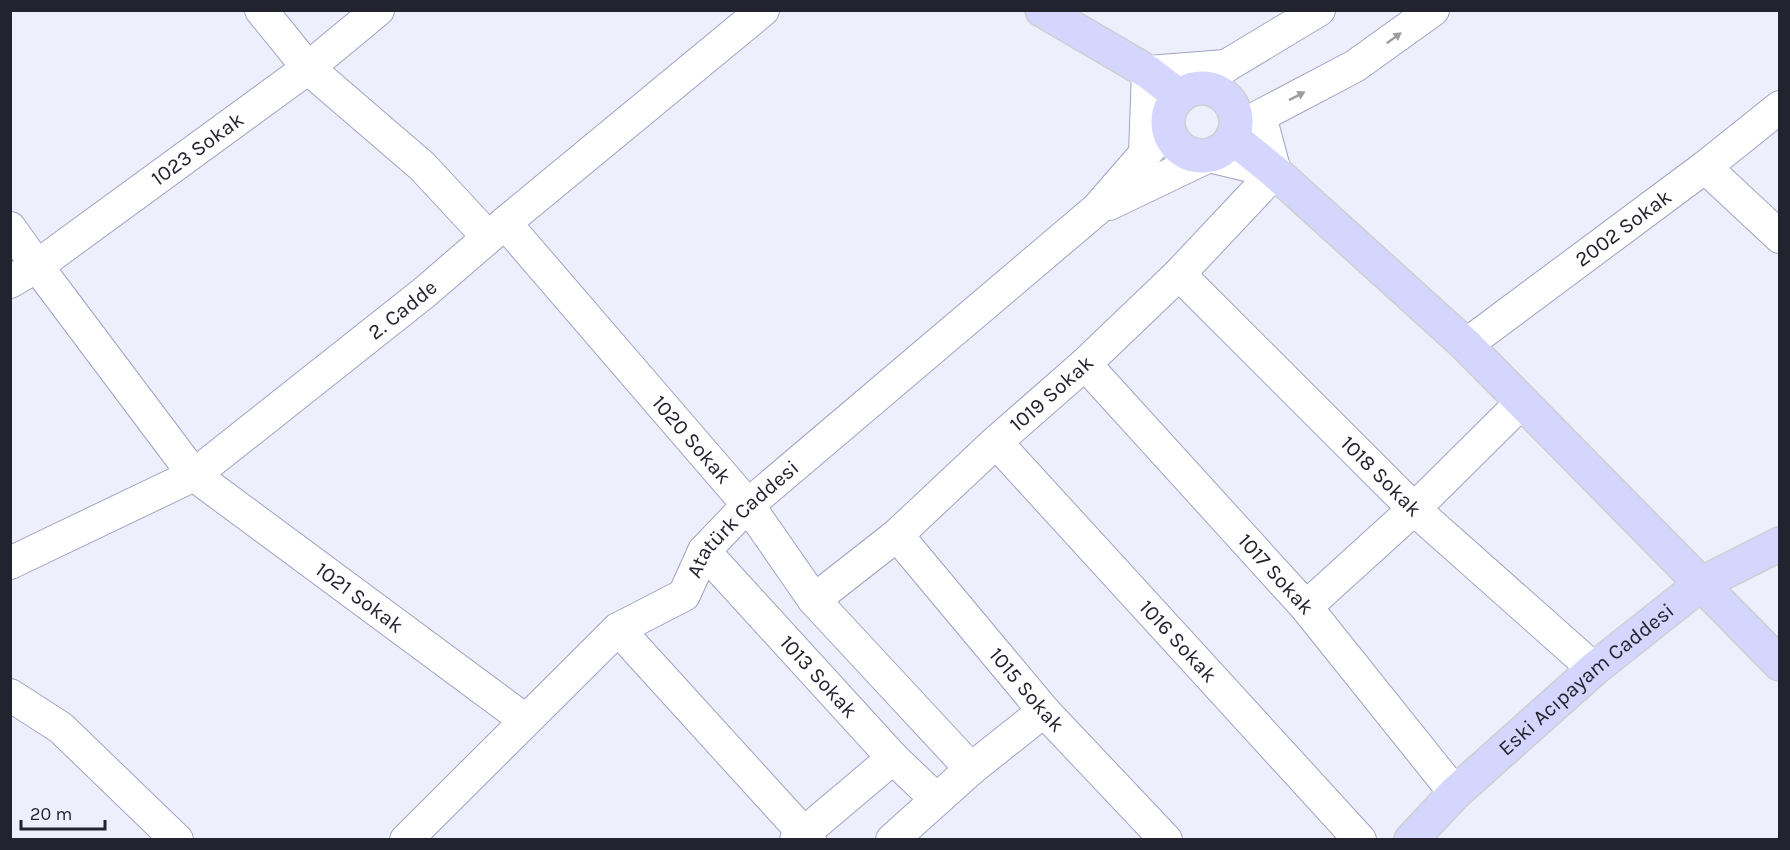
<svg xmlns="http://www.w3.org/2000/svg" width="1790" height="850" viewBox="0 0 1790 850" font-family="Karla,sans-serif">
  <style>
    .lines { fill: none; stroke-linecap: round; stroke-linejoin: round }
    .minor-casing { stroke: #a1a2c1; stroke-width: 34 }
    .major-casing { stroke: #cfcfd1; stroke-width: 36 }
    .minor { stroke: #fff; stroke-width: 32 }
    .major { stroke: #d5d6fd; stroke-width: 33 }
    .oneway { fill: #9c9ca1 }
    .labels { text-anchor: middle; stroke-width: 5; stroke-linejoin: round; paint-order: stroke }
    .street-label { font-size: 21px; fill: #23232f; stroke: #eeeffd }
  </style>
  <rect width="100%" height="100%" fill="#eeeffd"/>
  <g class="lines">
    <defs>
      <g id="minor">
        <path d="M261,10L308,68L422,166L488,237"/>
        <path d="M1210,79L1226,66L1319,10"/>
        <path d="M1145,154L1148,72L1226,66"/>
        <path d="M1705,167L1780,237"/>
        <path d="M1275,172L1260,116L1355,66L1433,10"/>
        <path d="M1109,204L1209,156L1275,172"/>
        <path id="s1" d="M505,223L748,505L814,600L971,769"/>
        <path id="s2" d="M10,228L37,266L194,475L525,720"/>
        <path id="s3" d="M1179,274L1414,509L1594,669"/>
        <path id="s4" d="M10,282L37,266L308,68L378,10"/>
        <path id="s5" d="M1466,345L1705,167L1780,107"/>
        <path id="s6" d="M1085,364L1306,607L1455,793"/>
        <path id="s7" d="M996,442L1360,840"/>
        <path id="s8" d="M897,535L1044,711L1166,840"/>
        <path id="s9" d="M704,551L893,758L936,799"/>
        <path id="s10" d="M10,563L194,475L425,292L505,223L763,10"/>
        <path id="s11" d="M814,600L897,535L996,442L1085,364L1179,274L1275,172"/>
        <path d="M1306,607L1414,509L1521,403"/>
        <path d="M618,629L810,840"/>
        <path d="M10,695L61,728L177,840"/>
        <path id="s12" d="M406,840L618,629L684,595L704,551L748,505L1097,209L1163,133L1168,117"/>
        <path d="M796,840L893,758"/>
        <path d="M892,840L971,769L1044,711"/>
      </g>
      <g id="major">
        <path d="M1042,10L1148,72L1179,96"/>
        <circle cx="1202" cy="122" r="34"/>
        <path d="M1233,138L1275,172L1466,345L1780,664"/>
        <path id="s13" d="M1411,840L1455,793L1594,669L1701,584L1780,544"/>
      </g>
    </defs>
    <!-- minor casing -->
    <use href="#minor" class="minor-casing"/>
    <!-- major casing -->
    <use href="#major" class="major-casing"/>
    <!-- minor -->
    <use href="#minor" class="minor"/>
    <!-- major -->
    <use href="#major" class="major"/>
  </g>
  <!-- one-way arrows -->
  <defs><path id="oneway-solid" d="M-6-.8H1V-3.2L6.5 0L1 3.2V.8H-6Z" transform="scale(1.5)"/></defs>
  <g class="oneway">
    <use href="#oneway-solid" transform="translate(1394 38) rotate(-36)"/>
    <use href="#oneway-solid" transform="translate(1297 96) rotate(-27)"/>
  </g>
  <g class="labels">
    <!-- street labels -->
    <g class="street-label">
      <text dy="7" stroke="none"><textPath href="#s4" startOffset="230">1023 Sokak</textPath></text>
      <text dy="7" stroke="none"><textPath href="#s5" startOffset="196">2002 Sokak</textPath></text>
      <text dy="7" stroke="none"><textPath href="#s10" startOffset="470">2. Cadde</textPath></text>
      <text dy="7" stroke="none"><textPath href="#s11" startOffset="315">1019 Sokak</textPath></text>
      <text dy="7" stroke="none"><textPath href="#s1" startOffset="286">1020 Sokak</textPath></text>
      <text dy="7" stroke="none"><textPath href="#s3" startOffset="286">1018 Sokak</textPath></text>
      <text dy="7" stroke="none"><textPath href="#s12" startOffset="471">Atatürk Caddesi</textPath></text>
      <text dy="7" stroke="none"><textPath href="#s6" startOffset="284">1017 Sokak</textPath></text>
      <text dy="7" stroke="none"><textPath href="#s2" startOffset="514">1021 Sokak</textPath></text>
      <text dy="7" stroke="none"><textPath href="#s7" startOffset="270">1016 Sokak</textPath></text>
      <text dy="7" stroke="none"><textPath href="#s9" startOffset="170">1013 Sokak</textPath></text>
      <text dy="7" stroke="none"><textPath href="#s13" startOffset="238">Eski Acıpayam Caddesi</textPath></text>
      <text dy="7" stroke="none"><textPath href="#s8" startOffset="202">1015 Sokak</textPath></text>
    </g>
  </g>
  <!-- border -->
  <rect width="1790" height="850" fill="none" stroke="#23232f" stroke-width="24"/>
  <!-- scale -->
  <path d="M21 820v9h84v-9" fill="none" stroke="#23232f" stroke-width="3"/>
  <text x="30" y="820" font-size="18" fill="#23232f" stroke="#eeeffd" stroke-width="4.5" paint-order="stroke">20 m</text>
</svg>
